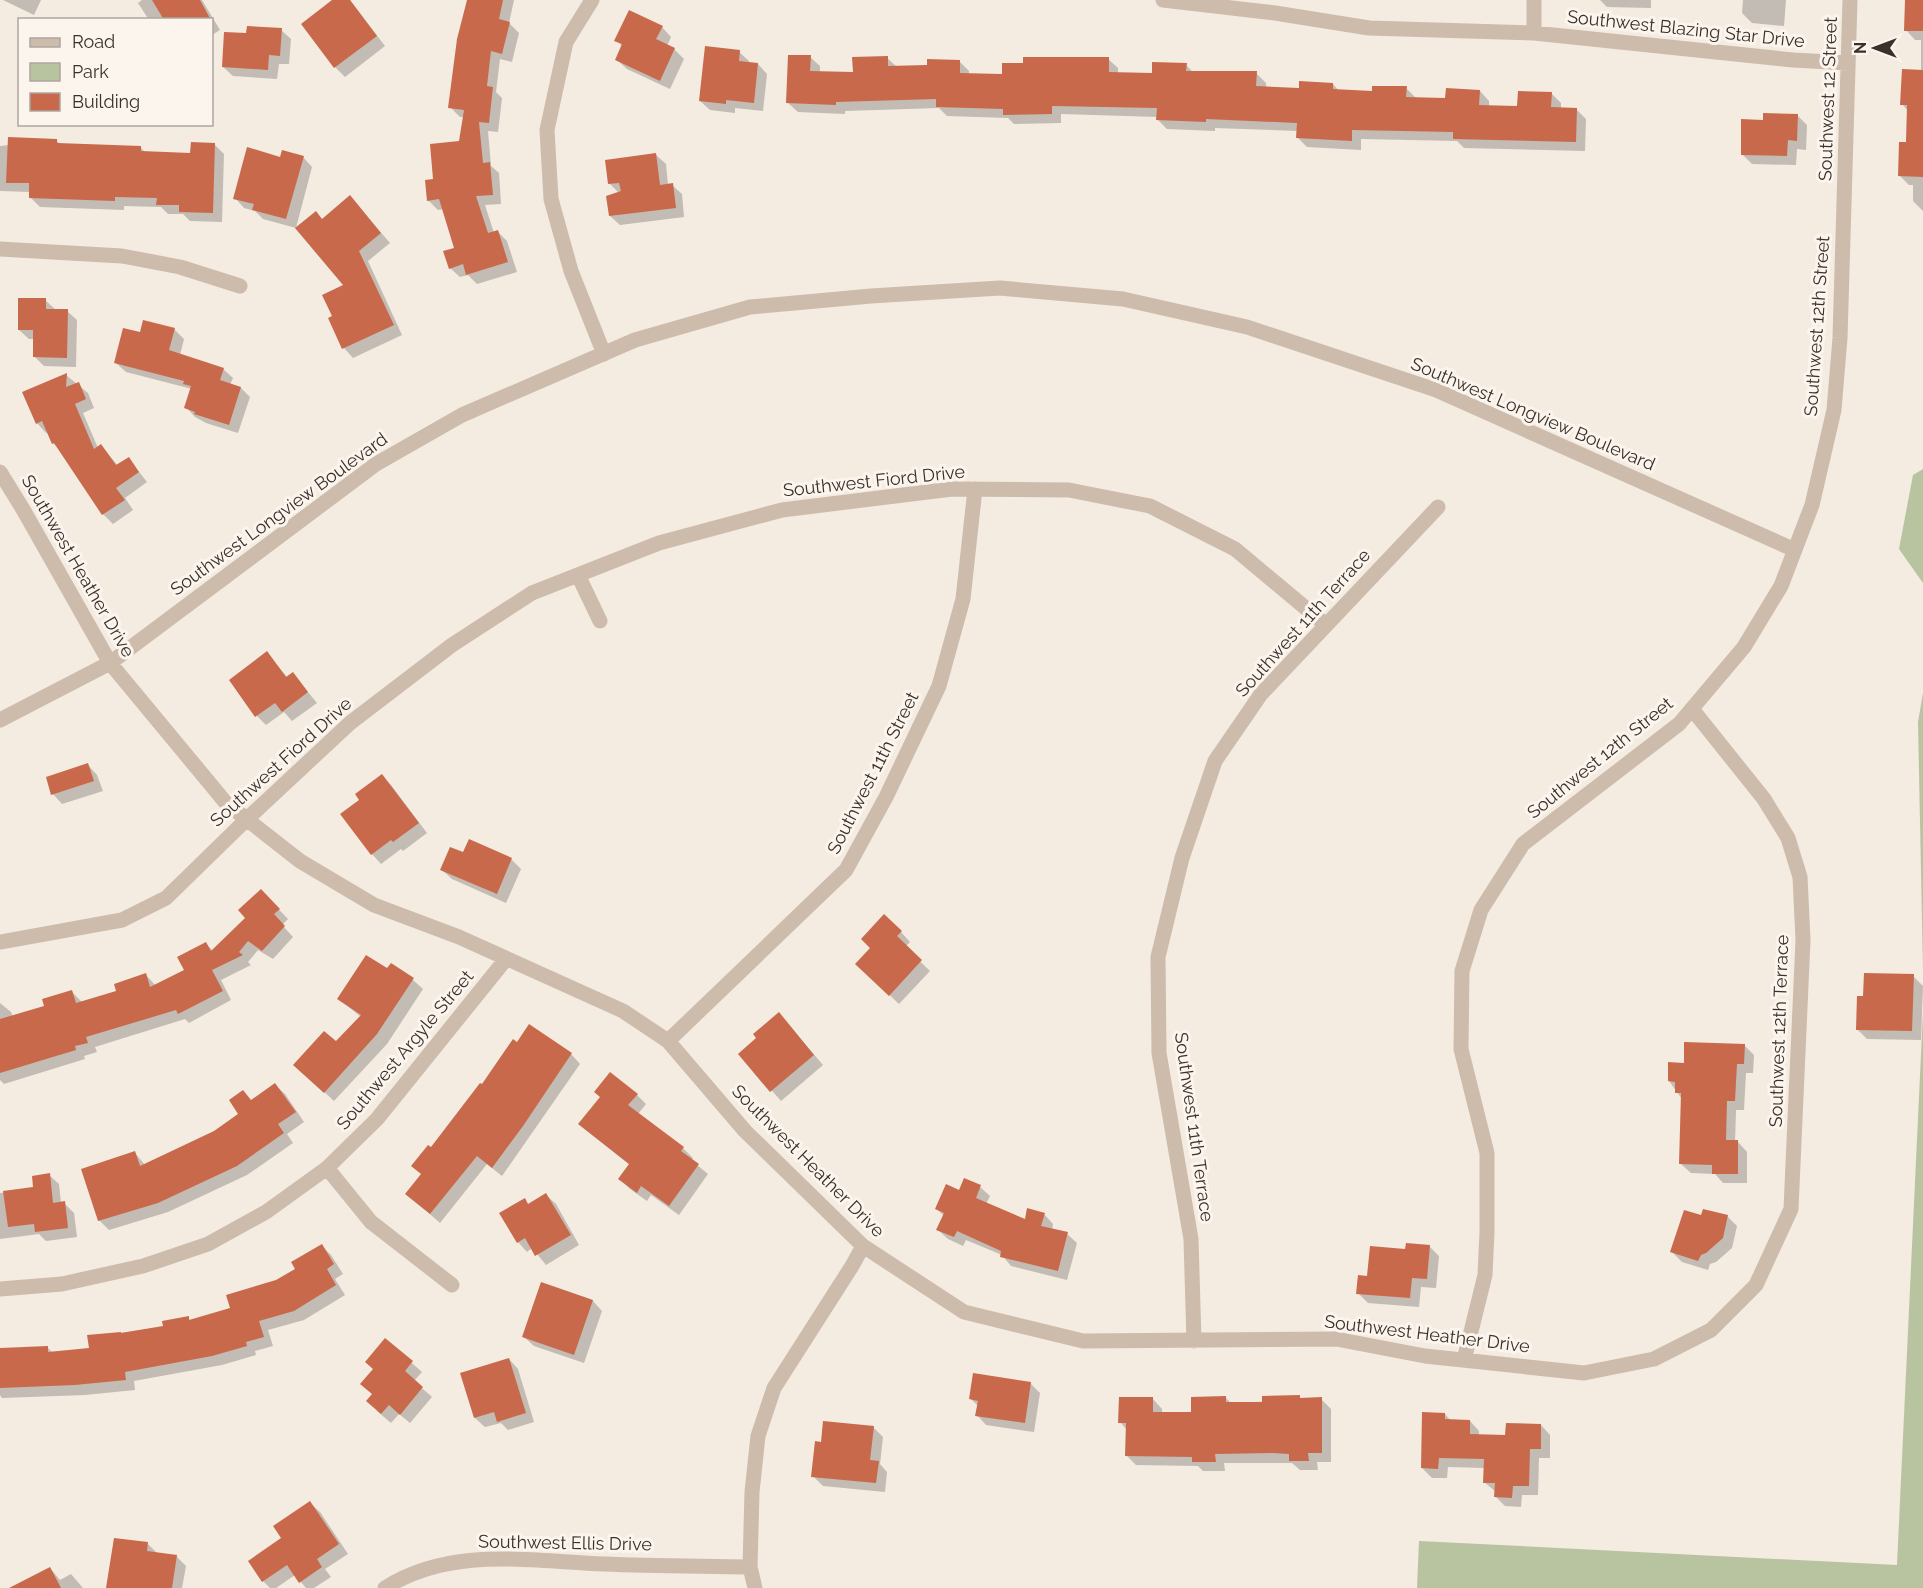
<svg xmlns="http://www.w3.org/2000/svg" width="1923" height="1588" viewBox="0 0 1923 1588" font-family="Raleway,sans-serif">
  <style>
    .green { fill: #b8c4a0 }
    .shadow { fill: #0003 }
    .building { fill: #c8694b }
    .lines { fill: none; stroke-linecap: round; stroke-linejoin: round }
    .minor { stroke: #cdbbac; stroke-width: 15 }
    .labels { text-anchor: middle; stroke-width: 6; stroke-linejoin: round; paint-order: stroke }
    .street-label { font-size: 18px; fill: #3b302b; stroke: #fbf5ee }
  </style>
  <rect width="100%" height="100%" fill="#f4ebe1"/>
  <!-- green -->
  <path class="green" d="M1923,469V583L1899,549L1913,475Z
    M1923,693V970L1918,722Z
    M1923,1012V1588H1417L1419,1541L1897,1565Z"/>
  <!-- shadow -->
  <path class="shadow" d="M3,0H41L34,15Z
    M142,0H202L220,30L212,35V20H149L138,3Z
    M335,0H350L385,46L345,77L335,67Z
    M469,0H514L509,23L519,33L512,62L500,59L496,92L502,98L498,132L488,131L491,166L499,173L501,204L485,205L494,233L498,232L507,241L517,272L477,284L468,275L460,277L450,268L456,249L444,209L438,210L428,200L435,180L461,142L464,117H460L450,107Z
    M1600,0H1651V8L1607,7Z
    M1743,0H1801H1786L1784,26L1752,23L1742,13Z
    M1906,0H1923V211L1913,201V185H1909L1899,175L1907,144L1908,111L1902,104L1921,71V40H1915L1906,30Z
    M662,27L671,37L667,46L674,49L684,59L670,89L627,69L617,60L623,47L616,40Z
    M281,30L291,39L289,64H279L277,79L233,76L223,67L248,35Z
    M739,52L749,61V63L758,64L767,74L763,111L735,108V113L710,110L700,101Z
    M810,57L820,66V73L855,74L887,58L897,67L928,66L959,61L969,71V75L1004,76L1108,59L1118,68V74H1154L1186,65L1193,72L1256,73L1266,83V88L1300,89L1333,84L1339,91L1373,93L1406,88L1416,98L1447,99L1480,91L1489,101V107L1519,108L1551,93L1561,103V109H1576L1586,119L1585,151L1464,148L1457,141L1361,139V150L1307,147L1298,138V131L1215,128V131L1167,129L1158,120V117L1061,114V123L1014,124L1008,118L947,116L939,108L845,111V114L798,112L788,103Z
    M1797,115L1807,125L1806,150L1797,149L1796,165L1752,164L1742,154L1765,122Z
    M56,140L61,145L140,147L146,153L192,155L215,145L224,154L222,222L190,221L183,214H168L161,207L124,206V210L40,207L30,197V192L0,191V198V146Z
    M656,155L666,164L668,185H672L682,194L684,217L620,225L610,216L619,193L609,183Z
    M303,157L312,167L296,228L263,219L255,211L244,208L235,198Z
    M350,197L390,243L368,261L402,335L353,358L344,348L334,317L345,286L323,220Z
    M45,300L55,309L67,311L77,320L76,367L44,366L34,356V339H29L19,330Z
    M174,329L184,339L180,355L223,369L233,378L230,385L241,388L250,397L238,433L206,423L195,417L186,407L192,389L126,372L116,363L141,334Z
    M66,375L88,393L94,408L83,413L98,448L101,445L118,466L129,459L147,482L125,498L133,510L113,524L103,514L60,450L53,443L48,432L46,433L37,423Z
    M267,653L288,678L293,674L317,703L292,721L284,712L266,725L257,716Z
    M88,765L97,775L103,791L62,804L53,794Z
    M382,776L391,785L427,833L403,851L401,849L381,864L372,854L361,800Z
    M464,854L511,859L521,869L506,903L452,879L442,870Z
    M261,891L288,919L282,925L293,937L273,959L258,950L248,962L251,965L221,980L231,1000L189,1023L185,1019L95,1047L97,1052L84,1056L85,1059L4,1084L0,1080V1003L11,1012L13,1017L46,1007L72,992L82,1002L118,992L146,975L155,985L186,970L206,944L213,951L248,918Z
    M901,932L910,942L905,947L930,971L899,1004L857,964Z
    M391,965L413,980L423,989L387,1044L334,1101L305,1074L361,1017L339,999L387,970Z
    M1913,976L1923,986L1921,1040L1867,1039L1857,1029L1864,998Z
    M788,1024L823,1065L781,1101L740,1054Z
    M517,1044L571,1054L580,1064L502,1176L487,1164L440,1223L407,1194L422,1175L432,1149Z
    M1744,1045L1754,1055L1753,1073H1746L1744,1110H1736L1735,1142H1738L1747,1152V1183H1723L1715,1174L1691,1173L1681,1164L1682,1099L1669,1081L1685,1064Z
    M275,1085L285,1094L304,1122L287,1134L293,1143L247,1175L168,1212L109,1230L99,1220L135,1153L145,1165L215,1132Z
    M637,1095L646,1104L638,1114L683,1148L693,1158L691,1160L708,1174L679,1215L651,1195L647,1201L630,1189L620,1179L630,1165L590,1133L601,1097Z
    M49,1175L59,1184L61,1203H64L74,1213L77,1237L46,1241L39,1234L0,1239V1193L35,1189Z
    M980,1187L990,1196L986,1204L1026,1221L1044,1214L1053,1224L1052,1230L1067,1234L1077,1243L1067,1280L1011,1266L1002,1255L966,1240L963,1246L948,1239L938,1230L944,1216L937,1209L960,1192Z
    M546,1195L556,1204L579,1245L546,1265L532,1248L527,1252L518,1242L524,1200L529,1205Z
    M1727,1216L1737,1226L1732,1248L1716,1262L1710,1264L1708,1270L1682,1262L1672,1252L1702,1217Z
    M322,1246L331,1255L343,1274L335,1279L345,1295L304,1320L268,1330L273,1346L255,1351L256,1355L222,1365L134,1381L135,1390L85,1395L2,1398L0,1395V1349L47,1347L53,1353L90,1349L120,1333L164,1327L188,1318L191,1321L232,1309L297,1270Z
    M1429,1246L1439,1256L1436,1288L1421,1287L1419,1307L1368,1303L1358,1293L1369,1278L1407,1251Z
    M542,1284L593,1301L602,1311L584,1363L534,1346L524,1337Z
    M386,1340L422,1372L414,1381L432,1397L410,1423L399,1414L391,1423L377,1411L374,1394V1369Z
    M509,1359L518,1369L534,1422L508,1430L501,1423L485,1427L475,1418L462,1374Z
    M1030,1383L1040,1393L1034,1432L986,1425L977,1415L978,1406L971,1399Z
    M1226,1398L1231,1403L1321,1399L1331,1409V1462H1317L1318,1470H1300L1292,1463H1224L1225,1471H1203L1198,1466L1136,1465L1127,1456V1430L1120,1422L1153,1399L1162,1409V1413L1193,1414Z
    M1445,1414L1451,1421H1470L1479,1431V1436L1507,1437L1541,1425L1550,1435V1458H1539L1538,1495H1522L1521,1507L1505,1506L1496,1497V1492L1484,1482L1485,1468L1448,1467L1447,1478H1432L1422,1468Z
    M873,1427L883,1437L880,1464L887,1472L885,1492L823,1486L813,1476L822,1444Z
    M310,1503L320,1512L348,1554L325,1569L331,1577L314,1588H306L295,1575L276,1588H270L263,1581L283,1538Z
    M148,1544L157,1553L176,1556L186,1566L182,1588H108Z
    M50,1568L60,1580L71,1574L83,1588H13Z"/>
  <!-- building -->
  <path class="building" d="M152,0H200L211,20H164Z
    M332,0H350L377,36L334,68L301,24Z
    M467,0H503L499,19L510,22L502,54L491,51L487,86L493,87L489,123L479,122L483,163L490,162L493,195L476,196L488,233L498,230L508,262L466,275L463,264L449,269L443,251L454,248L439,199L427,201L425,180L433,179L430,144L459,141L464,110L448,108L457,39Z
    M1905,0H1923V31H1904Z
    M629,10L663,26L656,39L675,48L660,81L615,60L622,44L614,41Z
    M247,26L282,28L280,56L269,55L268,70L222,67L224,32L246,33Z
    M705,46L740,50L739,61L758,63L754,103L726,100V104L699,101Z
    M788,55H811L810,71L853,72L852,57L888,56V66L927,65V59L960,60V73L1002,74V63H1023V57H1109V72L1152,73V62L1187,63L1186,71H1257L1256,86L1299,88V81L1333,83V89L1372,91V86H1407L1406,97L1445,98L1446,88L1480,90L1479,105L1517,106L1518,91L1552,92L1551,107L1577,108L1576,142L1453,139V132L1352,130V141L1296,138L1297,123L1206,119V122L1156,120L1157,108L1052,106V114L1003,115V109L936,107V99L836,102V105L786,103Z
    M1902,69L1923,70V177L1898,176L1899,142H1906L1907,105H1900Z
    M1763,113L1798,114L1797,141L1788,140L1787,156L1741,155V119L1763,120Z
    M8,137L57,139V143L141,146V151L190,153L191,142L215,143L213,213L179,212V205H156L157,198L115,197V201L29,198V183H6Z
    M247,147L280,157L282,150L304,156L286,219L252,210L254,204L233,199Z
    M656,153L660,185L673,183L676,208L609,216L606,196L621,191L619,183L608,184L605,160Z
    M350,195L381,233L359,251L394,325L342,349L328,318L332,316L322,295L343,285L295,228L316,211L322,219Z
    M18,298H46V309H68L67,358L33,357V330H18Z
    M143,320L175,328L169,350L224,368L220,380L241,387L229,425L194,414L195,412L184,408L191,386L183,384L184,381L114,363L123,328L140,332Z
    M67,373L66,387L79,382L86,399L75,404L94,449L101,444L116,465L129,457L139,472L116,488L125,500L102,515L54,443L52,444L42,421L36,424L22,392Z
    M267,651L286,677L293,672L308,692L282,712L275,703L255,717L229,680Z
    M88,763L94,781L51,795L46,777Z
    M382,774L419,823L393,842L391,840L371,855L340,814L359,800L355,794Z
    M469,839L512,858L497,894L440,870L450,847L463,852Z
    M261,889L280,909L274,914L285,926L262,951L248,941L239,952L243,955L212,970L223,991L178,1014L176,1010L86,1037L88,1043L75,1046L76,1050L0,1073V1019L44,1006L42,999L72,990L76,1003L116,991L114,984L146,973L150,987L184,970L177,957L206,942L211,951L245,918L238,910Z
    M884,914L902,931L897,936L922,960L889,996L855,964L870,948L861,939Z
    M366,955L387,968L391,963L414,978L377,1034L324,1093L293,1065L324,1031L336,1041L361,1015L337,999Z
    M1864,973L1914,974L1912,1031L1856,1030L1857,996H1863Z
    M779,1012L814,1055L770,1092L738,1054L756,1038L753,1034Z
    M529,1024L572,1053L523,1126L492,1168L477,1156L430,1214L405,1194L421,1174L411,1166L428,1145L431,1147L480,1083L482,1084L513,1039L517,1042Z
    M1684,1042L1745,1044L1744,1064H1737L1735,1101H1727L1726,1140H1738V1174H1712V1165L1679,1164L1681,1093H1675V1082L1668,1081V1062L1684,1063Z
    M610,1072L638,1094L628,1105L684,1147L681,1151L699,1164L669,1206L641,1186L637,1193L618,1179L629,1164L578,1124L600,1097L594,1092Z
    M275,1083L296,1112L278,1124L284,1133L237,1166L158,1203L98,1221L81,1169L135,1151L140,1166L214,1131L238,1114L229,1100L243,1090L251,1100Z
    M50,1173L53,1203L65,1201L68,1228L35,1232L34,1224L8,1227L3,1191L33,1187L32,1176Z
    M964,1178L981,1185L976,1198L1025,1219L1027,1208L1045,1213L1041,1226L1068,1232L1058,1271L1000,1257L1001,1251L957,1231L954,1237L936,1230L944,1213L935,1209L946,1184L959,1190Z
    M546,1193L571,1235L535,1256L525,1238L517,1243L499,1213L525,1198L528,1204Z
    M1703,1209L1728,1215L1723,1238L1706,1253L1701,1255L1698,1261L1670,1252L1684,1210L1701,1215Z
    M1406,1243L1430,1245L1427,1279L1412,1278L1410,1298L1356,1294L1358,1275L1367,1276L1370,1246L1405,1249Z
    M322,1244L334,1264L327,1269L336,1285L294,1311L259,1321L264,1337L246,1342L247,1346L212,1356L125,1372L126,1380L75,1385L0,1388V1348L48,1346V1352L89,1348L87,1335L121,1332V1333L163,1326L162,1321L189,1316V1320L230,1308L226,1295L276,1280L295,1269L291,1262Z
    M541,1282L593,1300L574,1355L522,1337Z
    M385,1338L413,1361L405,1371L423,1387L400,1415L389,1405L381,1414L366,1401L372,1394L360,1384L373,1369L365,1362Z
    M509,1358L526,1413L497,1422L494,1412L474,1418L460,1373Z
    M973,1373L1031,1382L1025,1423L975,1416L978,1401L969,1399Z
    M1300,1395V1398L1322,1397V1453H1308L1309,1461H1289V1454L1273,1453L1215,1454L1216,1462H1192V1457L1125,1456L1126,1423H1118L1119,1397H1153V1412H1191V1397L1226,1396V1402H1262V1396Z
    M1422,1412L1445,1413V1419L1470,1420V1434L1505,1435L1506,1423L1541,1424V1449H1530L1529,1486H1513L1512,1498L1494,1497L1495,1483H1483L1484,1459L1439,1458L1438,1469L1421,1468Z
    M823,1421L874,1426L870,1460L879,1461L876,1483L811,1477L815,1441L821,1442Z
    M310,1501L339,1544L317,1559L322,1567L299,1583L287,1565L262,1582L248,1561L281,1538L273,1526Z
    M114,1538L148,1542L147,1551L177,1555L172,1588H106Z
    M50,1567L61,1588H9Z"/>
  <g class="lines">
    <!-- minor -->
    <path class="minor" d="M592,0L566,42L547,130L551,199L571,271L604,354
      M1163,0L1275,13L1369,28L1534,33L1793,60L1848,63
      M1534,33V0
      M0,249L122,256L180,267L240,286
      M0,472L24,511L110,663L226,803L300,861L374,905L459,937L623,1011L668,1041L745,1131L863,1246L964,1312L1083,1341L1336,1339L1425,1356L1584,1373L1654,1359L1711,1330L1756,1285L1791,1209L1803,940L1800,877L1788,838L1764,799L1692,709
      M578,575L600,621
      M0,720L110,663L376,464L462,415L635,340L750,307L871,296L1000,288L1123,299L1247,327L1436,390L1795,550
      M0,942L122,920L166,898L247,819L350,723L452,645L532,593L659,543L782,510L952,489L1069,490L1150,506L1235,549L1326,625
      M668,1041L846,870L886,797L939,686L963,599L975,489
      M327,1168L371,1222L452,1285
      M0,1289L62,1284L143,1266L208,1244L266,1212L327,1168L377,1119L506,959
      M1194,1341L1191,1239L1159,1053L1158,957L1182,858L1215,761L1261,694L1438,507
      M1464,1360L1485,1275L1487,1232V1153L1461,1049L1462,971L1481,910L1523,844L1679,724L1744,647L1781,586L1812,505L1834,410L1840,338L1850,0
      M385,1588C451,1546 529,1561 604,1564C652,1566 701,1566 750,1567
      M755,1588L750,1567L752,1492L758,1436L774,1388L852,1266L863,1246"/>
  </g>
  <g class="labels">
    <!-- street labels -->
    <g class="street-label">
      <text transform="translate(1686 29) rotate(6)" y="6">Southwest Blazing Star Drive</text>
      <text transform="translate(1828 99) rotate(-88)" y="6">Southwest 12 Street</text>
      <text transform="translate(1817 326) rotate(-86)" y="6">Southwest 12th Street</text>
      <text transform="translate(1533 414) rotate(23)" y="6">Southwest Longview Boulevard</text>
      <text transform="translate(874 481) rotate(-6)" y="6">Southwest Fiord Drive</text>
      <text transform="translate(279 514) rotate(-36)" y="6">Southwest Longview Boulevard</text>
      <text transform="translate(78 566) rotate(60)" y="6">Southwest Heather Drive</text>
      <text transform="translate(1303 623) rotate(-48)" y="6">Southwest 11th Terrace</text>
      <text transform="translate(1600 758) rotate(-39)" y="6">Southwest 12th Street</text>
      <text transform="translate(281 762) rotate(-42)" y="6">Southwest Fiord Drive</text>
      <text transform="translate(873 773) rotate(-63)" y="6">Southwest 11th Street</text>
      <text transform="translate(1779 1031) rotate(-88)" y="6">Southwest 12th Terrace</text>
      <text transform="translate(405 1050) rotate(-50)" y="6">Southwest Argyle Street</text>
      <text transform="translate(1194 1127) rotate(82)" y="6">Southwest 11th Terrace</text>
      <text transform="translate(808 1161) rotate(45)" y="6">Southwest Heather Drive</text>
      <text transform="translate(1427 1334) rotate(7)" y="6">Southwest Heather Drive</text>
      <text transform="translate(565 1543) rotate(1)" y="6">Southwest Ellis Drive</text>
    </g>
  </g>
  <!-- legend -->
  <rect x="18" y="18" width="195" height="108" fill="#fbf5ee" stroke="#aea6a0" stroke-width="1.5"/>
  <rect x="30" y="38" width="30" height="9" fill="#cdbbac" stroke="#aea6a0" stroke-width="1.5"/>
  <text x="72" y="48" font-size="18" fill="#3b302b">Road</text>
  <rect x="30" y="63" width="30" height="18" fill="#b8c4a0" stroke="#aea6a0" stroke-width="1.5"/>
  <text x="72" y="78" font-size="18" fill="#3b302b">Park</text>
  <rect x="30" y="93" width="30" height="18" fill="#c8694b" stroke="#aea6a0" stroke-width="1.5"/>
  <text x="72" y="108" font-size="18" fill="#3b302b">Building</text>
  <!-- north arrow -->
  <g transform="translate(1875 48) rotate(270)" stroke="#fbf5ee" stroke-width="4.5" paint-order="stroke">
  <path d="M0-4.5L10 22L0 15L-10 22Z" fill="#3b302b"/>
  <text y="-9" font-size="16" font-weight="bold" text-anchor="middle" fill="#3b302b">N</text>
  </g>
</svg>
